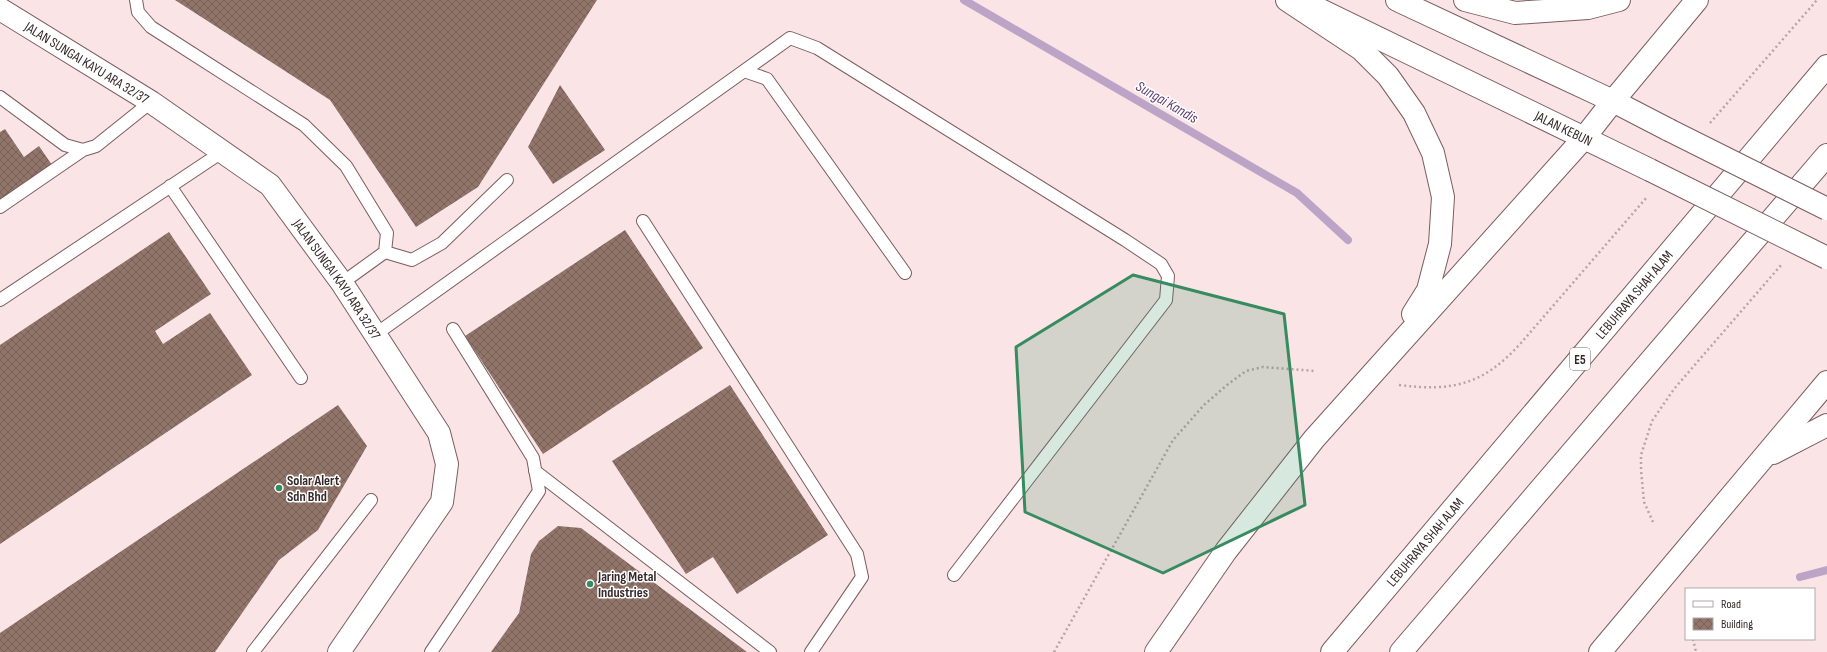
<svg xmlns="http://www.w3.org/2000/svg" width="1827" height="652" viewBox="0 0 1827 652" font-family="'Sofia Sans Condensed',sans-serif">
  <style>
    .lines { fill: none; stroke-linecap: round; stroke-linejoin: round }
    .stream { stroke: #bca4c7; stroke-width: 8 }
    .building { fill: url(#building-cross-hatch) }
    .lane-casing { stroke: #7b5d5f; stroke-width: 14 }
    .street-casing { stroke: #7b5d5f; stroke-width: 24 }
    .secondary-casing { stroke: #7b5d5f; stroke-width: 24 }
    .highway-casing { stroke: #7b5d5f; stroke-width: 24 }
    .path { stroke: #b7a4a6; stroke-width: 2.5; stroke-dasharray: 2 3; stroke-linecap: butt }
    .lane { stroke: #fff; stroke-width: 12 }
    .street { stroke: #fff; stroke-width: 22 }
    .secondary { stroke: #fff; stroke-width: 22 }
    .highway { stroke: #fff; stroke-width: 22 }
    .secondary-bridge-casing { stroke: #7b5d5f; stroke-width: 24; stroke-linecap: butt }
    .secondary-bridge { stroke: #fff; stroke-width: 22 }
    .marked { fill: #368c60; fill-opacity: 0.2; stroke: #368c60; stroke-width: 3; stroke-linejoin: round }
    .poi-dot { fill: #368c60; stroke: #fff; stroke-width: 1.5 }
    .labels { text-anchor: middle; stroke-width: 3; stroke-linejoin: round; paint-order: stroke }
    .shield { fill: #fff; stroke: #726869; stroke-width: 1 }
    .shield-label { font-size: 13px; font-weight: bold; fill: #352829 }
    .street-label { font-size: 14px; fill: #352829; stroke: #fff }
    .poi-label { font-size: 14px; font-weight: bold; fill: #352829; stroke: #fff; text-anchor: start }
    .water-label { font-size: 15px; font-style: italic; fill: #5f3e6f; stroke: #fff }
  </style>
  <defs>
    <pattern id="building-cross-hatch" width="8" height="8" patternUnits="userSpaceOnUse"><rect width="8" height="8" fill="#92756a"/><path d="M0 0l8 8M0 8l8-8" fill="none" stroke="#786057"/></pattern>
  </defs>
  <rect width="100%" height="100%" fill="#fae4e6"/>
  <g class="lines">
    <!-- stream -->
    <path class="stream" d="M964,0L1297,193L1348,240
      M1800,577L1827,570"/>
  </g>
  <!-- building -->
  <path class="building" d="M175,0H597L478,187L416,227L330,100Z
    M560,85L605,150L553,184L528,147Z
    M5,129L24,157L39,146L52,165L0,200V132Z
    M625,230L703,348L543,454L465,336Z
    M169,232L211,294L155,331L163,344L210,313L252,375L0,544V345Z
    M730,385L828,535L737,594L713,557L686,574L612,461Z
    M338,405L367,446L318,530L279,560L215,652H0V633Z
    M558,526L581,528L747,652H491L519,613L531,554L539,541Z"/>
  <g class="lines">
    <defs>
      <path id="lane" d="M136,0L138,12L151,27L304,125L346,166L387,233L385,252L342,283
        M744,71L790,38L817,48L1125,240L1161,264L1168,276L1166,300L954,575
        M0,97L65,145L83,150L96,146L151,102
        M170,186L301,378
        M0,207L83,150
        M643,221L857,554L862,577L811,652
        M385,252L412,260L442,243L507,180
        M0,300L222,152
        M376,334L744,71L767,79L905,273
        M535,471L770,652
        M253,652L371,500
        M431,652L539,491L533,458L453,329"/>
      <g id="street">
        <path id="s1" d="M0,9L151,102L270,185L342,283L439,433L447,464L442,502L339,652"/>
      </g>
      <g id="secondary">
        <path d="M1397,0L1613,101L1669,130"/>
        <path id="s2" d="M1302,1L1650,170"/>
      </g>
      <g id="highway">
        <path d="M1287,0L1361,49L1388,76L1414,113L1433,153L1443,197L1440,244L1428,290L1413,314"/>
        <path d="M1465,0L1515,13L1588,8L1619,0"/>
        <path d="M1773,453L1827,425"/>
        <path d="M1156,652L1226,551L1314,439L1584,138L1613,101L1697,0"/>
        <path id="s3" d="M1332,652L1827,66"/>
        <path d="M1401,652L1827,155"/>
        <path d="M1600,652L1827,382"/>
      </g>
    </defs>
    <!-- lane casing -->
    <use href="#lane" class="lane-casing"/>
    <!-- street casing -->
    <use href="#street" class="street-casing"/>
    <!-- secondary casing -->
    <use href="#secondary" class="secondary-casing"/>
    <!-- highway casing -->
    <use href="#highway" class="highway-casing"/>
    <!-- path -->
    <path class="path" d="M1710,123L1817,0
      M1399,385C1454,392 1484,384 1521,343L1647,197
      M1653,522L1644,502L1641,470V455L1652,421L1674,389L1782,264
      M1686,611V612
      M1693,639L1696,652
      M1054,652L1173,440L1204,405L1227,385L1246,371L1263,367L1315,371"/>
    <!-- lane -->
    <use href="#lane" class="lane"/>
    <!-- street -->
    <use href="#street" class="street"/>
    <!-- secondary -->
    <use href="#secondary" class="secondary"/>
    <!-- highway -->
    <use href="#highway" class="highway"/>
    <defs>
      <path id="secondary-bridge" d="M1669,130L1827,209
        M1650,170L1827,258"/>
    </defs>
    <!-- secondary-bridge casing -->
    <use href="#secondary-bridge" class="secondary-bridge-casing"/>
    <!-- secondary-bridge -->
    <use href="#secondary-bridge" class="secondary-bridge"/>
  </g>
  <!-- marked area -->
  <path class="marked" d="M1133,275L1284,314L1305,505L1163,573L1025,512L1016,347Z"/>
  <!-- markers -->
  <g class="poi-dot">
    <circle cx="279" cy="488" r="4"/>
    <circle cx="590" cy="584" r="4"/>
  </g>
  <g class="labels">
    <!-- shield labels -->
    <rect class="shield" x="1570" y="348" width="20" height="22" rx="3"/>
    <g class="shield-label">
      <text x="1580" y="364">E5</text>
    </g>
    <!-- street labels -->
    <g class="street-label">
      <text dy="5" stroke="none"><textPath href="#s1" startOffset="102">JALAN SUNGAI KAYU ARA 32/37</textPath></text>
      <text dy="5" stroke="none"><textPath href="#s2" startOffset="291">JALAN KEBUN</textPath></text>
      <text dy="5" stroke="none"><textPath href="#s1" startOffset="438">JALAN SUNGAI KAYU ARA 32/37</textPath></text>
      <text dy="5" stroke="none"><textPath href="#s3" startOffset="468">LEBUHRAYA SHAH ALAM</textPath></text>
      <text dy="5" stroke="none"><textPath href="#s3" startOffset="144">LEBUHRAYA SHAH ALAM</textPath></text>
    </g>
    <!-- poi labels -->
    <g class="poi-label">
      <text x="287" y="485">Solar Alert<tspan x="287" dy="16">Sdn Bhd</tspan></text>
      <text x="598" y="581">Jaring Metal<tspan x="598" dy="16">Industries</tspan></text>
    </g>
    <!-- water labels -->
    <g class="water-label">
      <text transform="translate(1167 102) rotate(30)" y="5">Sungai Kandis</text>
    </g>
  </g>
  <!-- legend -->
  <rect x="1685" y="588" width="130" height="52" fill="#ffffff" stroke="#aea9a9"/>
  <rect x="1693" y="601" width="20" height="6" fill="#ffffff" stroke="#aea9a9"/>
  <text x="1721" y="608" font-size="12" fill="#352829">Road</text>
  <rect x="1693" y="618" width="20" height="12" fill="url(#building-cross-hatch)" stroke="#aea9a9"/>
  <text x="1721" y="628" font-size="12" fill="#352829">Building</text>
</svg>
